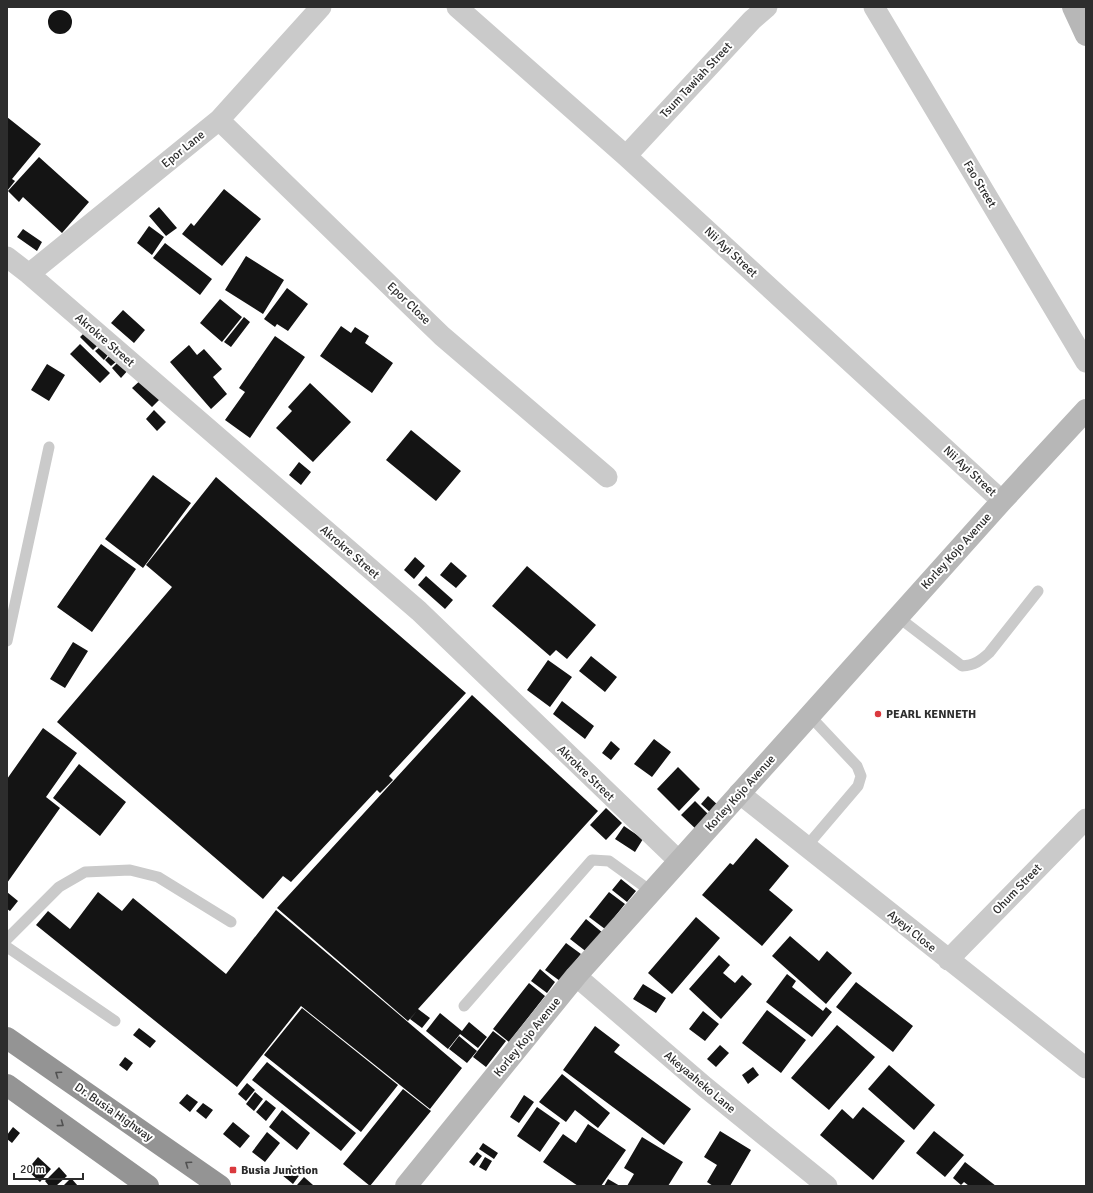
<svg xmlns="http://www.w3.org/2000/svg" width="1093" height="1193" viewBox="0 0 1093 1193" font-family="Signika,sans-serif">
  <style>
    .building { fill: #141414 }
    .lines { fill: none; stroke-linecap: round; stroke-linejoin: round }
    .lane { stroke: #cacaca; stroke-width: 11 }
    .street { stroke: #cacaca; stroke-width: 21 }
    .secondary { stroke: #b7b7b7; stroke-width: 22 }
    .highway { stroke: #949494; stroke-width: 22 }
    .oneway { stroke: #515151 }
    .poi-dot { fill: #da393e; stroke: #fff; stroke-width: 1.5 }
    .labels { text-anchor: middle; stroke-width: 4; stroke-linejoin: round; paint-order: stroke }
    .street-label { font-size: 12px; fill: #2d2d2d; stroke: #fff }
    .poi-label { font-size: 12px; font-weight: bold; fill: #2d2d2d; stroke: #fff; text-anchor: start }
  </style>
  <rect width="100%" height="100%" fill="#fff"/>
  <!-- building -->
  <path class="building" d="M48 22a12 12 0 1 1 24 0a12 12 0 1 1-24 0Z
    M7,117L41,144L12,179L15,181L7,191Z
    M39,157L89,202L62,233L23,197L19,202L8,191Z
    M224,189L261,219L222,266L182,234L191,223L194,226Z
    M159,207L177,228L166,236L149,216Z
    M149,226L164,237L152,255L137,243Z
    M23,229L42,242L37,251L17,237Z
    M165,243L212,279L200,295L153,258Z
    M246,256L284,280L263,314L225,290Z
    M287,288L308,304L288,331L277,324L275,327L264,319Z
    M220,299L242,317L222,342L200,323Z
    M123,310L145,330L134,343L111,323Z
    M244,317L250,322L231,347L224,342Z
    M341,326L351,333L355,327L369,336L365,343L393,363L372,393L320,356Z
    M86,331L99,344L93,350L80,337Z
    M275,336L305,357L250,438L225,420L245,392L239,388Z
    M80,344L110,373L100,383L70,354Z
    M189,345L197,355L204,349L222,369L213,377L227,394L211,409L170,362Z
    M100,347L108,355L104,360L95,351Z
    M111,354L117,361L111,366L105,360Z
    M120,360L129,369L121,378L112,368Z
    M47,364L65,375L49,401L31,390Z
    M143,378L162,397L152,407L132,388Z
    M310,383L351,422L313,462L276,428L292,411L288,407Z
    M154,410L166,422L157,431L146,419Z
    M411,430L461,471L436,501L386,460Z
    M299,462L311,472L301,485L289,475Z
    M153,475L191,503L143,568L105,539Z
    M216,477L466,693L389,776L393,780L380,793L377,790L291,882L283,876L263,899L57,722L172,587L146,565Z
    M101,544L136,569L92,632L57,607Z
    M415,557L425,566L414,579L404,570Z
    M451,562L467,576L456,588L440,575Z
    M527,566L596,625L567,659L556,650L550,656L492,606Z
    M426,576L453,600L445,609L418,585Z
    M73,642L88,651L65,688L50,679Z
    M591,656L617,677L605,692L579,671Z
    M548,660L572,677L550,707L527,690Z
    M472,695L598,811L418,1009L430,1018L422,1028L410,1019L417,1011L408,1021L277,908Z
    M562,701L594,726L585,739L553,714Z
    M43,728L77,753L46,797L60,808L7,883V779Z
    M654,739L671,752L652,777L634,764Z
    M611,741L620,749L611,760L602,753Z
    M79,764L126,802L100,836L53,798Z
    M678,767L700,789L679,811L657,789Z
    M708,796L719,806L712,814L701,804Z
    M695,801L711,817L698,831L681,815Z
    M606,808L622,823L606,840L590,825Z
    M624,826L643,839L635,852L615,839Z
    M756,838L789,866L769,890L793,910L762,946L702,895L730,863L733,865Z
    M621,879L636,891L627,902L612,890Z
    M7,892L18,901L10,911L7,909Z
    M98,892L122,911L133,898L226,974L276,910L462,1068L430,1109L301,1006L237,1087L36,925L48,911L70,929Z
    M609,892L625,904L605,929L589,917Z
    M696,917L720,938L672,994L648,973Z
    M586,919L603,933L588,953L570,939Z
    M790,936L819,961L827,951L852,973L826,1004L772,956Z
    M566,943L581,954L560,981L545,970Z
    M719,955L730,965L723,973L735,983L742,975L752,984L721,1019L689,989Z
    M540,969L555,982L547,993L531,981Z
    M787,974L796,981L792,987L823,1011L826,1007L832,1012L812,1037L766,1002Z
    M856,982L913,1026L893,1052L836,1007Z
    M529,983L545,996L509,1042L493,1029Z
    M643,984L666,998L656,1013L633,999Z
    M302,1008L398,1085L361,1132L264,1055Z
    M767,1010L806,1040L781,1073L742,1043Z
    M703,1011L719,1024L705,1041L689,1029Z
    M440,1013L462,1031L469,1022L487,1037L478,1048L460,1034L448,1049L426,1031Z
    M837,1025L875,1057L829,1110L791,1078Z
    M595,1026L620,1045L614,1052L691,1109L664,1145L563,1070Z
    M139,1028L156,1041L150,1048L133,1035Z
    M493,1031L506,1041L486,1067L473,1057Z
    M459,1036L477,1051L467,1063L449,1049Z
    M720,1045L729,1053L716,1067L707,1059Z
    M125,1057L133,1063L127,1071L119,1065Z
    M267,1062L356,1133L341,1151L252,1080Z
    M889,1065L935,1105L914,1130L868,1089Z
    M753,1067L759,1075L748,1084L742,1075Z
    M562,1074L610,1113L598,1128L575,1110L566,1122L539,1102Z
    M247,1083L255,1090L246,1101L238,1094Z
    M403,1089L431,1111L370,1186L343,1164Z
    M255,1092L263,1099L254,1111L246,1104Z
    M187,1094L198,1102L190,1112L179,1103Z
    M524,1095L534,1102L519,1123L510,1117Z
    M266,1100L276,1108L266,1121L256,1112Z
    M203,1103L213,1110L206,1119L196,1111Z
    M537,1107L560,1123L540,1152L517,1136Z
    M863,1107L905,1141L873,1180L820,1135L842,1109L853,1119Z
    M282,1110L310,1133L297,1150L269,1127Z
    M233,1122L250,1136L240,1148L223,1134Z
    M588,1124L626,1150L601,1186H578L543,1162L563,1134L576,1143Z
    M13,1127L20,1133L12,1143L7,1139V1135Z
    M720,1131L751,1150L730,1186H713L707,1182L717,1165L704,1157Z
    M934,1131L964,1155L945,1177L916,1153Z
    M267,1132L280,1143L265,1162L252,1152Z
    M642,1137L683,1162L668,1186H627L634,1174L624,1168Z
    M483,1143L498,1153L494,1159L479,1149Z
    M477,1152L482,1156L474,1166L469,1162Z
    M38,1157L51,1169L40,1182L27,1170Z
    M485,1157L492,1161L486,1171L479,1167Z
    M965,1162L996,1186H969L964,1182L961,1185L953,1178Z
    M291,1165L301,1173L293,1184L282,1175Z
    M59,1167L67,1176L56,1186H49L45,1181Z
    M304,1177L313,1185L312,1186L297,1185Z
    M71,1178L78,1186H63Z
    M608,1179L620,1186H604Z"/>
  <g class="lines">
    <!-- lane -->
    <path class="lane" d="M898,617L962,666C975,665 980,661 989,653L1038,591
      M7,641L49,447
      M806,847L858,786L861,776L857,766L809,715
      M7,939L59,887L85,872L130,870L158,877L231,922
      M7,947L115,1021
      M464,1006L592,860L609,861L652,892"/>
    <!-- street -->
    <path class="street" d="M457,7L626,156L1002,501
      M874,7L1086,362
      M219,120L442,336L607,477
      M626,156L752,20L767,7
      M7,257L29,274L419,611L679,861
      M29,274L219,120L321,7
      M739,793L1086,1068
      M948,960L1086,819
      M576,976L705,1087L827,1186"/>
    <!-- secondary -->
    <path class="secondary" d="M1073,7L1086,35
      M406,1186L576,976L1002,501L1086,410"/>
    <!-- highway -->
    <path class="highway" d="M7,1038L220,1186
      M7,1085L148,1186"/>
  </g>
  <!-- one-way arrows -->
  <defs><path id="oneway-chevron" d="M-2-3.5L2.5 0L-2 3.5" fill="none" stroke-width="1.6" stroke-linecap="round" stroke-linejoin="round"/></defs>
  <g class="oneway">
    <use href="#oneway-chevron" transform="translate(58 1074) rotate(-145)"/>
    <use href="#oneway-chevron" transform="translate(61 1124) rotate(36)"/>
    <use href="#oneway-chevron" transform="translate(188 1164) rotate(-145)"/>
  </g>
  <!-- markers -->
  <g class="poi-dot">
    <circle cx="878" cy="714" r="4"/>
    <rect x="229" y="1166" width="8" height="8" rx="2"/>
  </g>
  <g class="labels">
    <!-- street labels -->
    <g class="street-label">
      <text transform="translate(696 80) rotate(-47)" y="4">Tsum Tawiah Street</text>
      <text transform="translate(183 149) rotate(-39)" y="4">Epor Lane</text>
      <text transform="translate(980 184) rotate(59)" y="4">Fao Street</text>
      <text transform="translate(731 252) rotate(43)" y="4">Nii Ayi Street</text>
      <text transform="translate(409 303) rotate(44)" y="4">Epor Close</text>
      <text transform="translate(105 340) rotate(41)" y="4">Akrokre Street</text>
      <text transform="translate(970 471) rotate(43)" y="4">Nii Ayi Street</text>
      <text transform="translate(956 551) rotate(-48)" y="4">Korley Kojo Avenue</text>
      <text transform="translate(350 552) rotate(41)" y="4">Akrokre Street</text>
      <text transform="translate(586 773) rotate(44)" y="4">Akrokre Street</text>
      <text transform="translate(740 793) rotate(-48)" y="4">Korley Kojo Avenue</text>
      <text transform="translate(1017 889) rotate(-46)" y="4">Ohum Street</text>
      <text transform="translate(912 931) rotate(39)" y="4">Ayeyi Close</text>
      <text transform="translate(527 1037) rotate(-51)" y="4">Korley Kojo Avenue</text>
      <text transform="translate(700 1082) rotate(40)" y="4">Akeyaaheko Lane</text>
      <text transform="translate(114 1112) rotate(35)" y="4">Dr. Busia Highway</text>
    </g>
    <!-- poi labels -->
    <g class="poi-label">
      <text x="886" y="718">PEARL KENNETH</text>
      <text x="241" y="1174">Busia Junction</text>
    </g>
  </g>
  <!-- border -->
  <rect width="1093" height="1193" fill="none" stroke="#2d2d2d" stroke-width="16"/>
  <!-- scale -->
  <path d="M14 1173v6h69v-6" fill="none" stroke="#2d2d2d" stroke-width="2"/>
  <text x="20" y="1173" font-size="12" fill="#2d2d2d" stroke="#ffffff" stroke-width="3" paint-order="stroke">20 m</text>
</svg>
